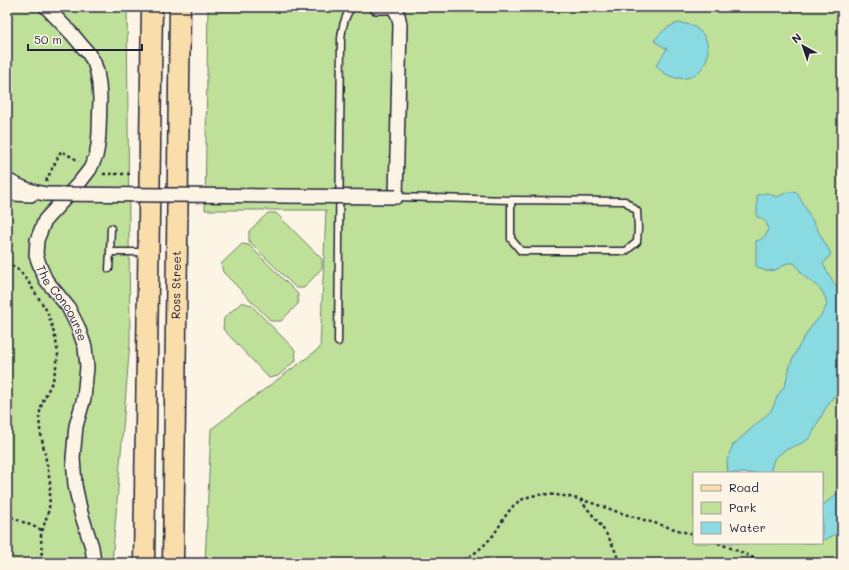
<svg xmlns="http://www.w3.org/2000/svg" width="849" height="570" viewBox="0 0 849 570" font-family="Mali,sans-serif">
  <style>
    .green { fill: #bfe099; stroke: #70816a; fill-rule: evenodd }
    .water { fill: #8adbe1; stroke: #60919f }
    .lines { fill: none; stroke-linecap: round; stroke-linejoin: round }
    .lane-casing { stroke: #22223b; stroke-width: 9 }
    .street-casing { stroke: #22223b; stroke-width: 16 }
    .primary-casing { stroke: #22223b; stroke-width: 23 }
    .path { stroke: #22223b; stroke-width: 2.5; stroke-dasharray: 3 3; stroke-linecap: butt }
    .lane { stroke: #fcf5e5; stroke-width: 6 }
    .street { stroke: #fcf5e5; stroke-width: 13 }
    .primary { stroke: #f9deab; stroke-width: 20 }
    .street-bridge-casing { stroke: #22223b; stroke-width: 16; stroke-linecap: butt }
    .street-bridge { stroke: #fcf5e5; stroke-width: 13 }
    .labels { text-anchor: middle; stroke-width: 3; stroke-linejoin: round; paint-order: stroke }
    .street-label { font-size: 12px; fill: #22223b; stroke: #fcf5e5 }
  </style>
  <rect width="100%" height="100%" fill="#fcf5e5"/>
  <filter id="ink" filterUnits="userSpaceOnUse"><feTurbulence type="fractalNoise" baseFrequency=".025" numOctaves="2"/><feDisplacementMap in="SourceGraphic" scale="8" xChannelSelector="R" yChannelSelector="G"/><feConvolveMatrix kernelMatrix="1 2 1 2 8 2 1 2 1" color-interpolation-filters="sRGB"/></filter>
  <g filter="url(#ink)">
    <!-- green -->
    <path class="green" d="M7,7H127L130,342L112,563H7Z
      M208,7H842V563H205L211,429L320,348L326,210H205ZM694,473H822V543H694Z
      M268,213H276L322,259V268L304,288H296L249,241V231Z
      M242,244L249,245L298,294V304L281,321H271L223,272L221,264Z
      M242,302L251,305L295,350L296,360L278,376L269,378L223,329L224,318Z"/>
    <!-- water -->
    <path class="water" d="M678,23C685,24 691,24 696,28C720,44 705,83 677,78C672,77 666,75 663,72C660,70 658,67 656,65L667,49L654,41C662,31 666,27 678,23Z
      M796,191L831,254L823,264L842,297V392L833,397L824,411L810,438L800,444L785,450L774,459L770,473H728L727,462L729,454L733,445L770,412L774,405L777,397L785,385L788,373L792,360L797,350L805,336L811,327L822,314L827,305C824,288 817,287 806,278C801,274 798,267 794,263H787L776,270L766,271L758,268L756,266V241C771,238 772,220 757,217V195L767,193L777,197L788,192H793Z
      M842,484V529L836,534L822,541V505C830,500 840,493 842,484Z"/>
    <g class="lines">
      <defs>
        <path id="lane" d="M396,197L511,200L625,201L637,211L638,228L637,242L626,251H521L511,239V200
          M110,252L111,228
          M109,269L110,252H147
          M338,342L341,39C342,28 344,16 352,7"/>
        <g id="street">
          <path id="s1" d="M46,7L72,34L88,53L94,62L97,72L99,84L100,99L99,133L98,145L96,156L90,169L80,182L45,220L37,240L36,255L41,269L46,280L68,307L78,327L85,347L87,367L84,398L76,426L73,458L74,471L75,485L81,513L92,547L94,563"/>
          <path d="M376,7H387"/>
          <path d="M393,7L398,15L400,24L396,197"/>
          <path d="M7,180C21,188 31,192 46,194"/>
          <path d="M7,192L13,194L31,195"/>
        </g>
        <g id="primary">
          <path d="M144,563L152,7"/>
          <path id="s2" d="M173,563L180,7"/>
        </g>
      </defs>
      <!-- lane casing -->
      <use href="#lane" class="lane-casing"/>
      <!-- street casing -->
      <use href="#street" class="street-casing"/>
      <!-- primary casing -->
      <use href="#primary" class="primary-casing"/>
      <!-- path -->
      <path class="path" d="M103,174H130
        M46,181L61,151L79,161
        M7,262L20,271L29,283L47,311L52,326L56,341L58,354L56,367L53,380L42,403L39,416L40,429L48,470L50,483V496L49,509L41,535L42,563
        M580,500C596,519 613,538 619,563
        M11,517L42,530
        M718,543L738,551L765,563
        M459,563C473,555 485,546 494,534C502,523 507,510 518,502C527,495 545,493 556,495C577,497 598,505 618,512C643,520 669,527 694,535"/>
      <!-- lane -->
      <use href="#lane" class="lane"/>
      <!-- street -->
      <use href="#street" class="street"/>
      <!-- primary -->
      <use href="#primary" class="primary"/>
      <defs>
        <path id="street-bridge" d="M46,194L396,197"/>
      </defs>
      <!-- street-bridge casing -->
      <use href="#street-bridge" class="street-bridge-casing"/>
      <!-- street-bridge -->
      <use href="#street-bridge" class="street-bridge"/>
    </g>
  </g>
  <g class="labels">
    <!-- street labels -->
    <g class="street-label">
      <text dy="4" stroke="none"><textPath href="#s2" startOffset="278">Ross Street</textPath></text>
      <text dy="4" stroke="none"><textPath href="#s1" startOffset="342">The Concourse</textPath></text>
    </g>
  </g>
  <!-- margin -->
  <rect width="849" height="570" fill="none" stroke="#fcf5e5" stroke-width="24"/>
  <rect x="12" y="12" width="825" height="546" fill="none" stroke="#22223b" stroke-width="1.5" filter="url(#ink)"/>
  <!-- legend -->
  <rect x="693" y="472" width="130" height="72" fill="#fcf5e5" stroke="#a5a1a1"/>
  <rect x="701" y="485" width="20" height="6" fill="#f9deab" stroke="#a5a1a1"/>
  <text x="729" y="492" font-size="12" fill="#22223b">Road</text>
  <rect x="701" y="502" width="20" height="12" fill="#bfe099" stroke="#a5a1a1"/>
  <text x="729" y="512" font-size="12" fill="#22223b">Park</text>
  <rect x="701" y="522" width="20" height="12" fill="#8adbe1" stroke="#a5a1a1"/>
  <text x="729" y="532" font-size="12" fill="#22223b">Water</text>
  <!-- north arrow -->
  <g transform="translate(803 46) rotate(320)" stroke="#fcf5e5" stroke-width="3" paint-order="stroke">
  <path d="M0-3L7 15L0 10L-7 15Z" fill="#22223b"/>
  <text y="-6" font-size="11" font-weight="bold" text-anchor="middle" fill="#22223b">N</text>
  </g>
  <!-- scale -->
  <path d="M28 44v6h114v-6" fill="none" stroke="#22223b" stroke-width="2"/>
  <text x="34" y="44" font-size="12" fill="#22223b" stroke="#fcf5e5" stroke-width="3" paint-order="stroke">50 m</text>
</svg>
